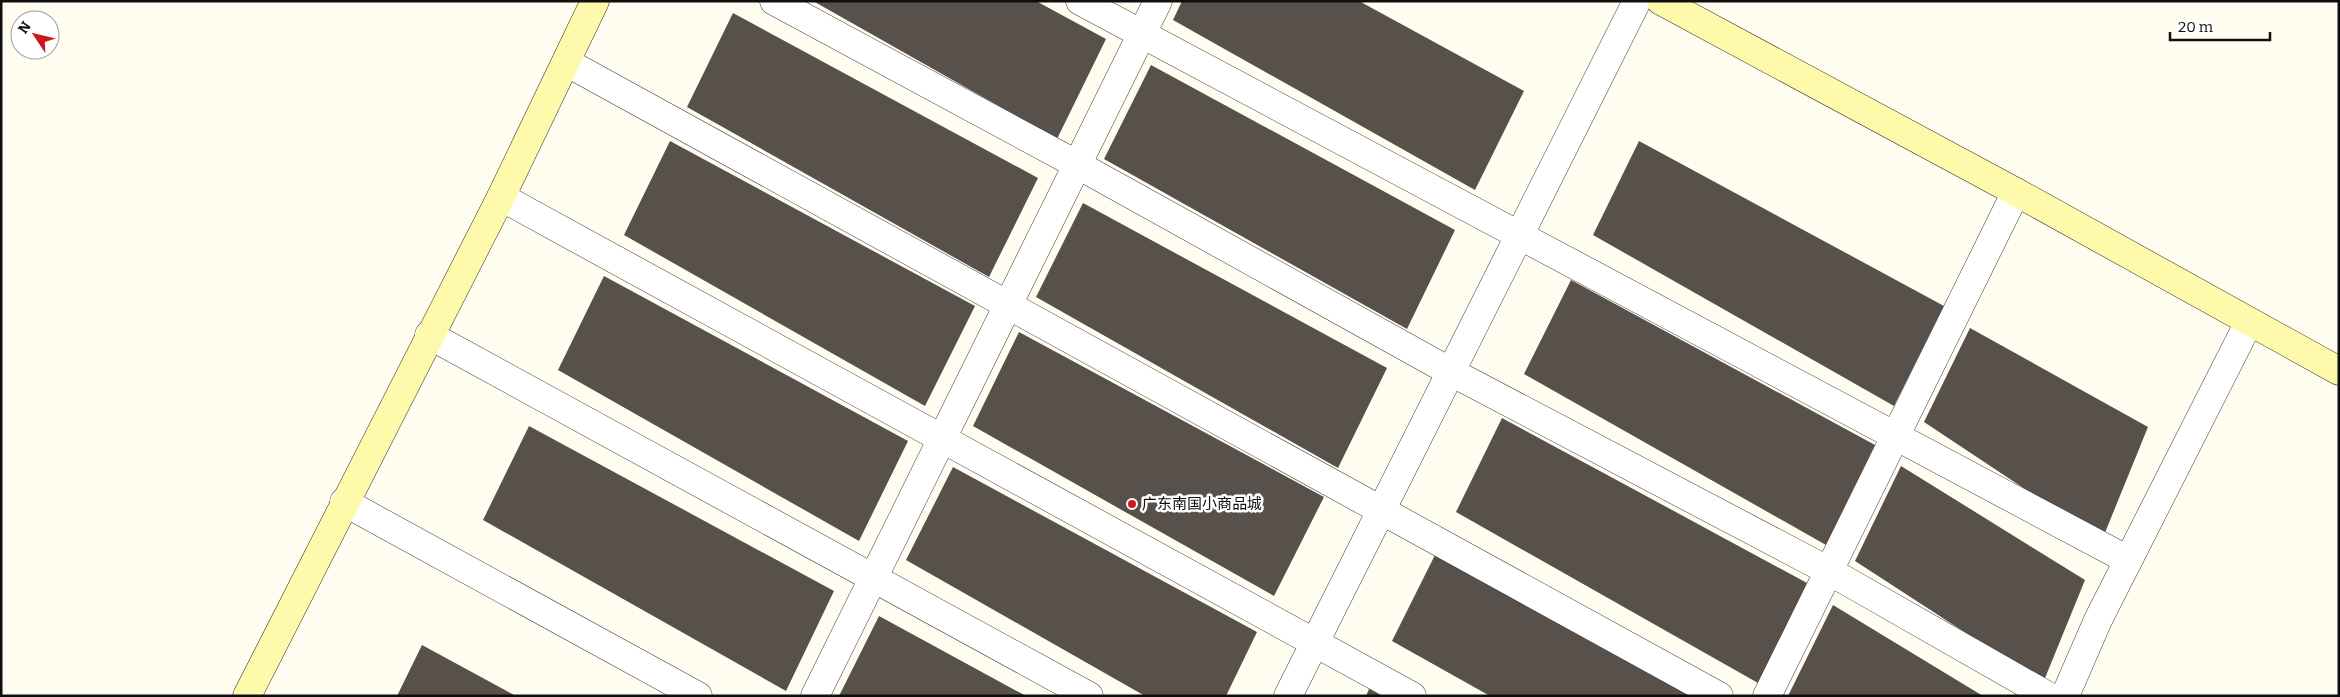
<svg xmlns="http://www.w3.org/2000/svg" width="2340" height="697" viewBox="0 0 2340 697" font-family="Bitter,'Noto Sans SC',serif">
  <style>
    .building { fill: #58504a }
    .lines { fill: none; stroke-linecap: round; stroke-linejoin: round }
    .street-casing { stroke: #424242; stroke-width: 29 }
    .secondary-casing { stroke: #313131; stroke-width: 29 }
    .street { stroke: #fff; stroke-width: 28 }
    .secondary { stroke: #fff9ab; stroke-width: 28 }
    .poi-dot { fill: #cd1819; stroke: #fff; stroke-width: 2 }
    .labels { text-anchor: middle; stroke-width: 5; stroke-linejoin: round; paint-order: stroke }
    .poi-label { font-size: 15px; fill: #0f0f0f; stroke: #fff; text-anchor: start }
  </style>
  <rect width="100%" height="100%" fill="#fffdf0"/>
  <!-- building -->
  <path class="building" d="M813,1H1036L1106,39L1057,139Z
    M1182,1H1359L1524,91L1475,190L1173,20Z
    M733,13L1038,178L989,277L687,107Z
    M1151,65L1455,230L1407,329L1104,159Z
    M670,141L975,306L925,406L624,235Z
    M1639,141L1944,306L1894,406L1593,235Z
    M1083,203L1387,368L1338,468L1036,297Z
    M604,276L908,441L859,541L558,370Z
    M1571,280L1875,445L1826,545L1524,374Z
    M1970,328L2148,427L2102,540L1924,422Z
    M1019,332L1324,497L1274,596L973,426Z
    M1502,418L1807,583L1758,683L1456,512Z
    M529,426L834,591L786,691L483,520Z
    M1901,466L2085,580L2043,683L1855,561Z
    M953,467L1257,632L1226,696H1145L906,560Z
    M1439,547L1714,696H1490L1392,641Z
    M1833,605L1983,696H1788Z
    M879,616L1026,696H839Z
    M422,645L516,696H397Z
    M1372,682L1398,696H1366Z"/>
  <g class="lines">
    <defs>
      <path id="street" d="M774,1L1078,165L1451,372L1829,571L2048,696
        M1080,1L2128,560
        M566,62L1719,696
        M501,197L1412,696
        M429,335L1089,696
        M344,502L698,696
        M815,696L1158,1
        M1288,696L1637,1
        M1767,696L2016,192
        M2065,696L2098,620L2249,322"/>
      <path id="secondary" d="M1661,1L2016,192L2339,371
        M247,696L501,197L595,1"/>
    </defs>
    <!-- street casing -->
    <use href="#street" class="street-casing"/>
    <!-- secondary casing -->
    <use href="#secondary" class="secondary-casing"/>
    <!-- street -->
    <use href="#street" class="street"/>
    <!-- secondary -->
    <use href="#secondary" class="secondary"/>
  </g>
  <!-- markers -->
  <circle class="poi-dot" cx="1132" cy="504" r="5"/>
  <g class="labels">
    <!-- poi labels -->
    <g class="poi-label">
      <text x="1142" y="509">广东南国小商品城</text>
    </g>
  </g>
  <!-- border -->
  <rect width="2340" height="697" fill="none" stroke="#0f0f0f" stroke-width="5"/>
  <!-- north arrow -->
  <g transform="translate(35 35) rotate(305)"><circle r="24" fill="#ffffff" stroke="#9f9f9f"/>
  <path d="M0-4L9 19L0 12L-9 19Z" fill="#cd1819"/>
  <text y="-8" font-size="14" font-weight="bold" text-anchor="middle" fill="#0f0f0f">N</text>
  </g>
  <!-- scale -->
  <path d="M2170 32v8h100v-8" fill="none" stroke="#0f0f0f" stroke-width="2.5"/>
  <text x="2178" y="32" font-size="15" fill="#0f0f0f" stroke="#ffffff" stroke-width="4" paint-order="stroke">20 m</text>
</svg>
